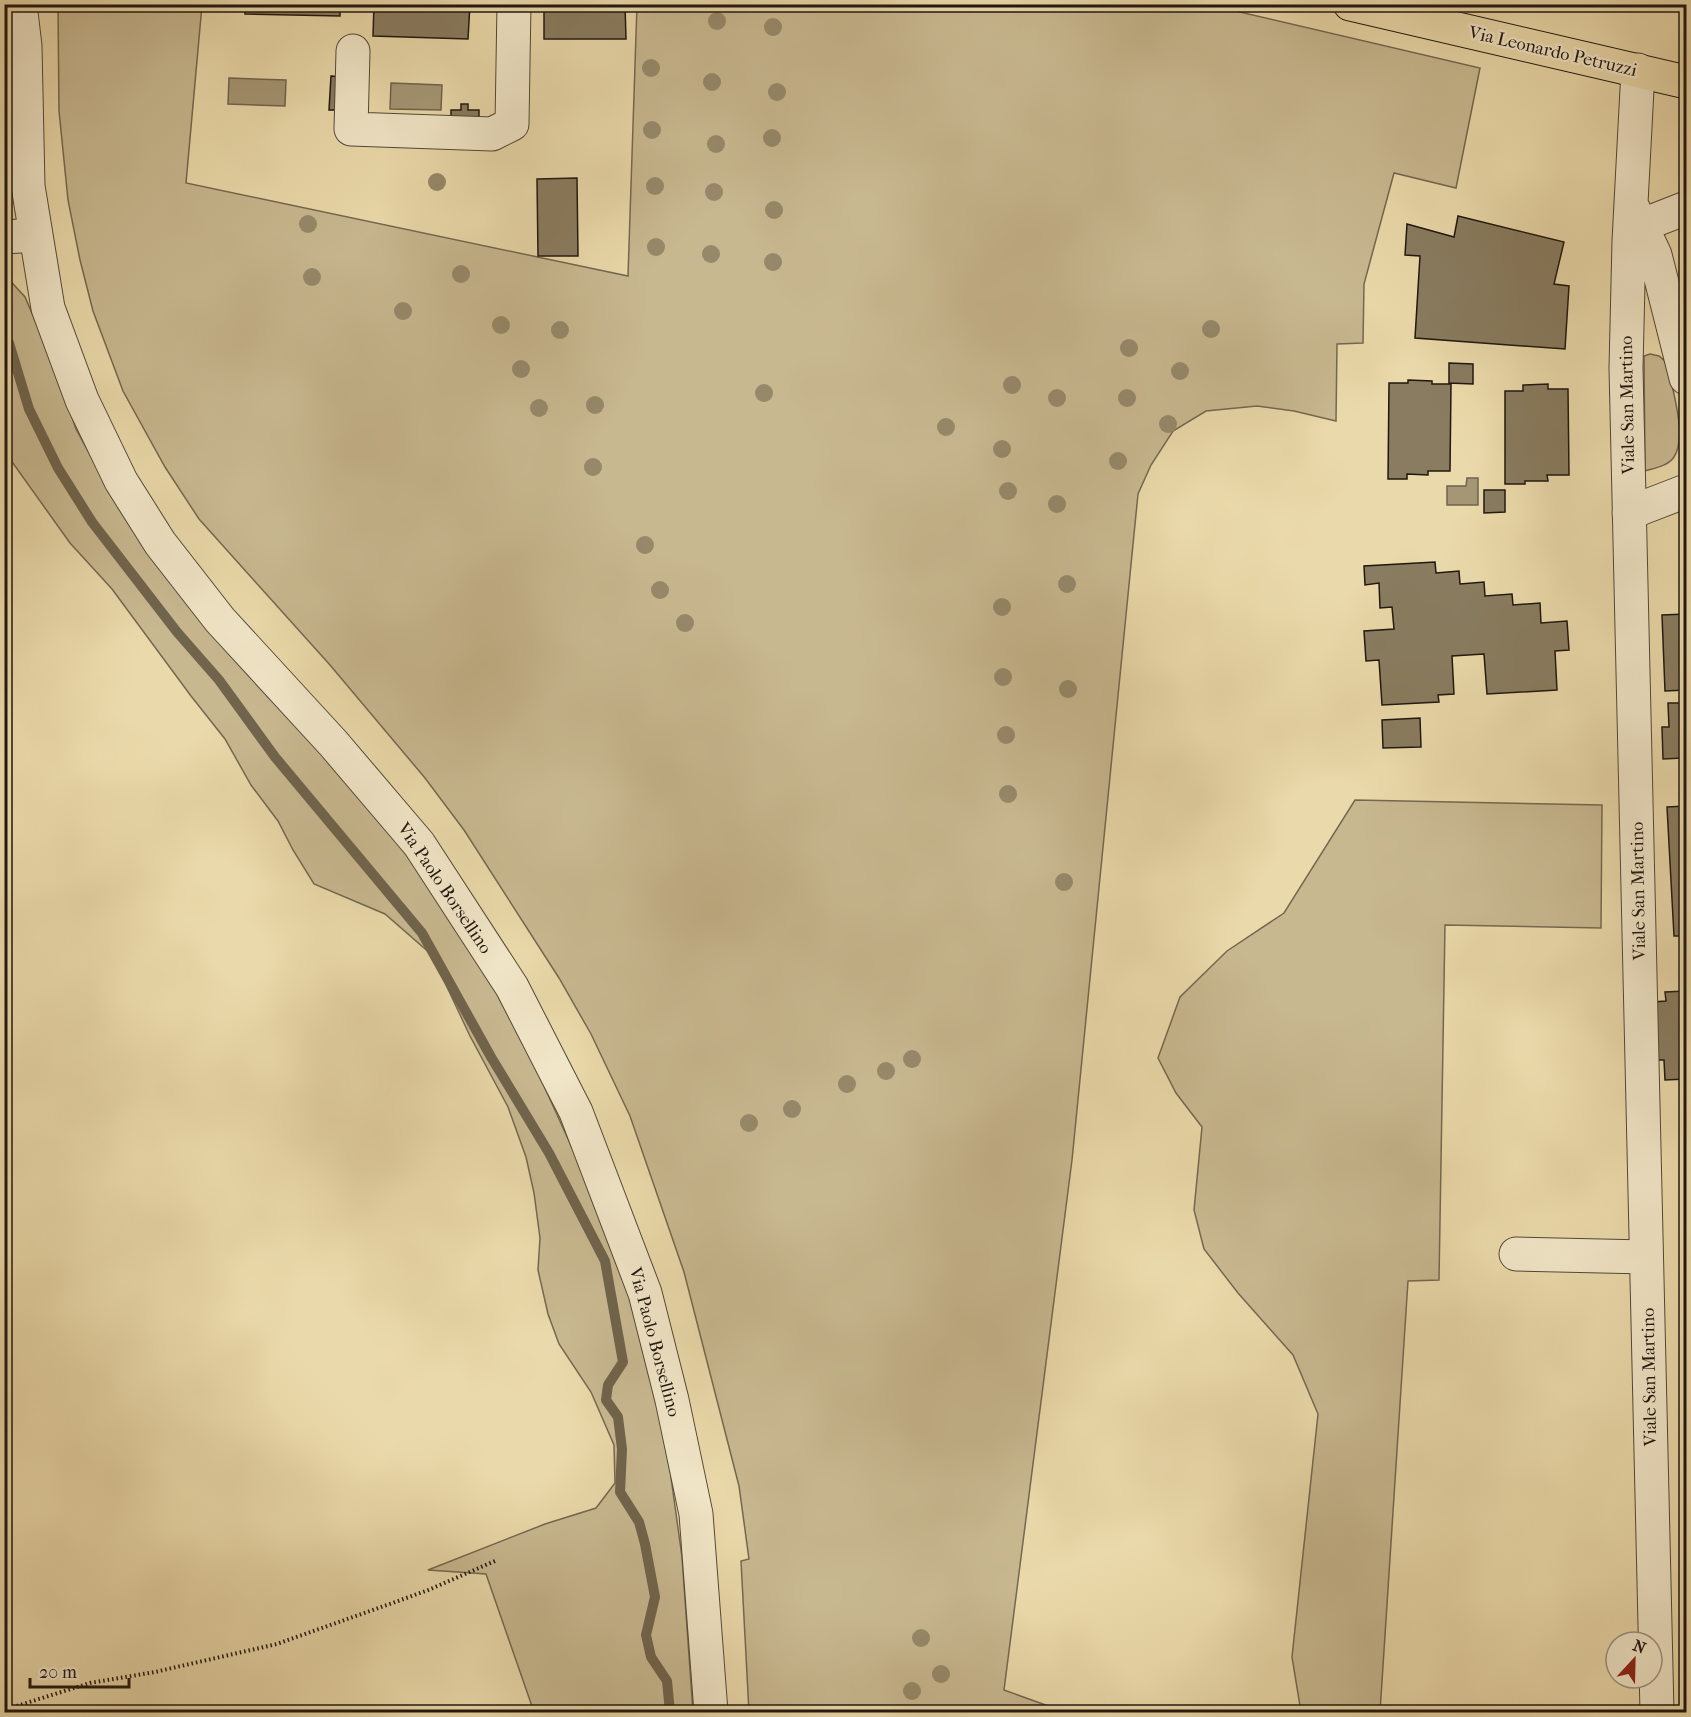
<svg xmlns="http://www.w3.org/2000/svg" width="1691" height="1717" viewBox="0 0 1691 1717" font-family="'IM FELL French Canon',serif">
  <style>
    .green { fill: #c8b890; stroke: #746850; stroke-width: 1.5 }
    .water { fill: #a59775; stroke: #70644c; stroke-width: 1.5 }
    .lines { fill: none; stroke-linecap: round; stroke-linejoin: round }
    .stream { stroke: #70644c; stroke-width: 10 }
    .building { fill: #897c60; stroke: #20170f; stroke-width: 1.5 }
    .minor-casing { stroke: #524836; stroke-width: 35 }
    .major-casing { stroke: #20170f; stroke-width: 35 }
    .path { stroke: #20170f; stroke-width: 4; stroke-dasharray: 1.5 3; stroke-linecap: butt }
    .minor { stroke: #f1e6c8; stroke-width: 33 }
    .major { stroke: #ead9aa; stroke-width: 33 }
    .tree { fill: #96896a }
    .labels { text-anchor: middle; stroke-width: 4.5; stroke-linejoin: round; paint-order: stroke }
    .street-label { font-size: 18px; fill: #20170f; stroke: #f1e6c8 }
  </style>
  <rect width="100%" height="100%" fill="#ead9aa"/>
  <filter id="stains"><feTurbulence type="fractalNoise" baseFrequency=".00333" numOctaves="4"/><feColorMatrix values="0 0 0 0 .2 0 0 0 0 .09 0 0 0 0 .02 0 0 0 .5 -.17"/></filter>
  <radialGradient id="worn" r=".72"><stop offset=".6" stop-color="#630" stop-opacity="0"/><stop offset="1" stop-color="#630" stop-opacity=".3"/></radialGradient>
  <!-- green -->
  <path class="green" d="M58,5H202L186,183L628,276L637,5H1210L1480,68L1456,188L1394,173L1364,284L1363,343L1337,344L1336,421L1294,411L1257,406L1206,411L1173,431L1151,465L1138,494L1072,1160L1004,1690L1065,1712H749L741,1561L749,1559L739,1486L684,1272L630,1116L591,1034L559,978L464,830L425,778L330,665L199,519L165,467L123,391L93,311L80,260L68,200L59,111Z
    M4,274L25,297L52,360L76,429L118,506L385,826L439,898L495,990L540,1077L616,1245L648,1360L670,1470L682,1557L693,1712H534L486,1574L428,1570L545,1524L596,1508L615,1483L614,1445L591,1392L559,1344L548,1314L538,1270L540,1238L534,1193L526,1157L508,1107L470,1036L432,955L385,914L314,884L293,850L278,821L251,785L225,739L191,696L112,589L70,543L5,452Z
    M1650,354L1659,356L1667,363C1671,386 1688,435 1674,457C1668,466 1655,468 1645,471L1644,356Z
    M1355,800L1602,805L1601,928L1445,925L1439,1280L1408,1281L1380,1712H1301L1292,1657L1318,1414L1293,1355L1238,1293L1204,1249L1194,1210L1202,1127L1176,1093L1158,1058L1180,997L1227,951L1284,913Z"/>
  <!-- water -->
  <path class="water" d="M229,78L286,80L285,106L228,104Z
    M391,83L442,85L441,110L390,109Z
    M1467,478H1478V505H1447V486H1466Z"/>
  <g class="lines">
    <!-- stream -->
    <path class="stream" d="M4,338L9,343L29,409L58,468L92,522L177,632L219,680L275,757L422,933L491,1057L549,1153L605,1261L623,1362L608,1385L606,1400L618,1417L622,1449L620,1492L639,1522L645,1544L655,1597L646,1635L651,1657L667,1681L670,1712"/>
  </g>
  <!-- building -->
  <path class="building" d="M245,4H340V16L245,14Z
    M374,4H470L468,39L373,36Z
    M544,4H625L626,39H544Z
    M331,76L343,77L341,110H329Z
    M461,104H468V110H479V125L451,124V110H461Z
    M577,178L578,256H538L537,179Z
    M1458,216L1564,242L1554,284L1569,286L1565,349L1415,338L1420,256L1405,255L1407,224L1454,237Z
    M1449,363L1473,364V384L1449,383Z
    M1408,380L1432,381V384H1451L1450,471H1428V475L1407,474V479H1388L1389,383H1408Z
    M1548,384V389H1568L1569,475H1547L1548,481H1525V484H1505V391H1523V385Z
    M1484,490H1505V512L1484,513Z
    M1435,562L1436,573L1459,571L1460,584L1484,582L1485,596L1512,594L1513,605L1540,603L1541,623L1567,621L1569,650L1555,651L1557,690L1487,694L1484,654L1452,656L1454,694L1438,695L1439,702L1382,705L1379,660L1366,661L1364,631L1394,629L1392,607L1380,608L1379,583L1365,585L1364,566Z
    M1686,614V690L1665,691L1662,615Z
    M1668,703H1686V764L1684,765L1683,758L1663,759L1662,727H1669Z
    M1420,718L1421,747L1383,748L1382,720Z
    M1686,806V936H1674L1667,807Z
    M1686,991V1079L1665,1080L1664,1060H1656L1653,1002L1666,1001L1665,992Z"/>
  <g class="lines">
    <defs>
      <path id="minor" d="M20,4L25,46L28,186L48,308L82,400L121,481L160,543L220,620L333,743L419,844L512,987L576,1112L645,1293L672,1400L696,1514L711,1712
        M353,51L351,129L492,134L512,124L514,4
        M1638,70L1629,241L1626,368L1657,1712
        M1633,208L1655,255L1686,378
        M1640,226L1686,208
        M4,237L36,235
        M1629,513L1686,491
        M1516,1254L1646,1257"/>
      <path id="major" d="M1350,4L1686,82"/>
    </defs>
    <!-- minor casing -->
    <use href="#minor" class="minor-casing"/>
    <!-- major casing -->
    <use href="#major" class="major-casing"/>
    <!-- path -->
    <path class="path" d="M4,1710L90,1683L155,1672L277,1644L426,1591L495,1561"/>
    <!-- minor -->
    <use href="#minor" class="minor"/>
    <!-- major -->
    <use href="#major" class="major"/>
  </g>
  <!-- trees -->
  <g class="tree">
    <circle cx="717" cy="21" r="9"/>
    <circle cx="773" cy="27" r="9"/>
    <circle cx="651" cy="68" r="9"/>
    <circle cx="712" cy="82" r="9"/>
    <circle cx="777" cy="92" r="9"/>
    <circle cx="652" cy="130" r="9"/>
    <circle cx="772" cy="138" r="9"/>
    <circle cx="716" cy="144" r="9"/>
    <circle cx="437" cy="182" r="9"/>
    <circle cx="655" cy="186" r="9"/>
    <circle cx="714" cy="192" r="9"/>
    <circle cx="774" cy="210" r="9"/>
    <circle cx="308" cy="224" r="9"/>
    <circle cx="656" cy="247" r="9"/>
    <circle cx="711" cy="254" r="9"/>
    <circle cx="773" cy="262" r="9"/>
    <circle cx="461" cy="274" r="9"/>
    <circle cx="312" cy="277" r="9"/>
    <circle cx="403" cy="311" r="9"/>
    <circle cx="501" cy="325" r="9"/>
    <circle cx="1211" cy="329" r="9"/>
    <circle cx="560" cy="330" r="9"/>
    <circle cx="1129" cy="348" r="9"/>
    <circle cx="521" cy="369" r="9"/>
    <circle cx="1180" cy="371" r="9"/>
    <circle cx="1012" cy="385" r="9"/>
    <circle cx="764" cy="393" r="9"/>
    <circle cx="1057" cy="398" r="9"/>
    <circle cx="1127" cy="398" r="9"/>
    <circle cx="595" cy="405" r="9"/>
    <circle cx="539" cy="408" r="9"/>
    <circle cx="1168" cy="424" r="9"/>
    <circle cx="946" cy="427" r="9"/>
    <circle cx="1002" cy="449" r="9"/>
    <circle cx="1118" cy="461" r="9"/>
    <circle cx="593" cy="467" r="9"/>
    <circle cx="1008" cy="491" r="9"/>
    <circle cx="1057" cy="504" r="9"/>
    <circle cx="645" cy="545" r="9"/>
    <circle cx="1067" cy="584" r="9"/>
    <circle cx="660" cy="590" r="9"/>
    <circle cx="1002" cy="607" r="9"/>
    <circle cx="685" cy="623" r="9"/>
    <circle cx="1003" cy="677" r="9"/>
    <circle cx="1068" cy="689" r="9"/>
    <circle cx="1006" cy="735" r="9"/>
    <circle cx="1008" cy="794" r="9"/>
    <circle cx="1064" cy="882" r="9"/>
    <circle cx="912" cy="1059" r="9"/>
    <circle cx="886" cy="1071" r="9"/>
    <circle cx="847" cy="1084" r="9"/>
    <circle cx="792" cy="1109" r="9"/>
    <circle cx="749" cy="1123" r="9"/>
    <circle cx="921" cy="1638" r="9"/>
    <circle cx="941" cy="1674" r="9"/>
    <circle cx="912" cy="1691" r="9"/>
  </g>
  <g class="labels">
    <!-- street labels -->
    <g class="street-label">
      <text transform="translate(1553 51) rotate(13)" y="6">Via Leonardo Petruzzi</text>
      <text transform="translate(1627 405) rotate(-91)" y="6">Viale San Martino</text>
      <text transform="translate(445 888) rotate(56)" y="6">Via Paolo Borsellino</text>
      <text transform="translate(1638 891) rotate(-91)" y="6">Viale San Martino</text>
      <text transform="translate(655 1342) rotate(75)" y="6">Via Paolo Borsellino</text>
      <text transform="translate(1649 1377) rotate(-91)" y="6">Viale San Martino</text>
    </g>
  </g>
  <!-- margin -->
  <rect width="1691" height="1717" fill="none" stroke="#ead9aa" stroke-width="24"/>
  <rect x="6" y="6" width="1679" height="1705" fill="none" stroke="#20170f" stroke-width="3"/>
  <rect x="12" y="12" width="1667" height="1693" fill="none" stroke="#20170f" stroke-width="1.5"/>
  <!-- north arrow -->
  <g transform="translate(1634 1660) rotate(22)"><circle r="28" fill="#f1e6c8" stroke="#9d937e" stroke-width="1.5"/>
  <path d="M0-4.5L10 22L0 15L-10 22Z" fill="#8f2418"/>
  <text y="-9" font-size="16" font-weight="bold" text-anchor="middle" fill="#20170f">N</text>
  </g>
  <!-- scale -->
  <path d="M30 1678v9h99v-9" fill="none" stroke="#20170f" stroke-width="3"/>
  <text x="39" y="1678" font-size="18" fill="#20170f" stroke="#f1e6c8" stroke-width="4.5" paint-order="stroke">20 m</text>
  <rect width="100%" height="100%" filter="url(#stains)"/>
  <rect width="100%" height="100%" fill="url(#worn)"/>
</svg>
